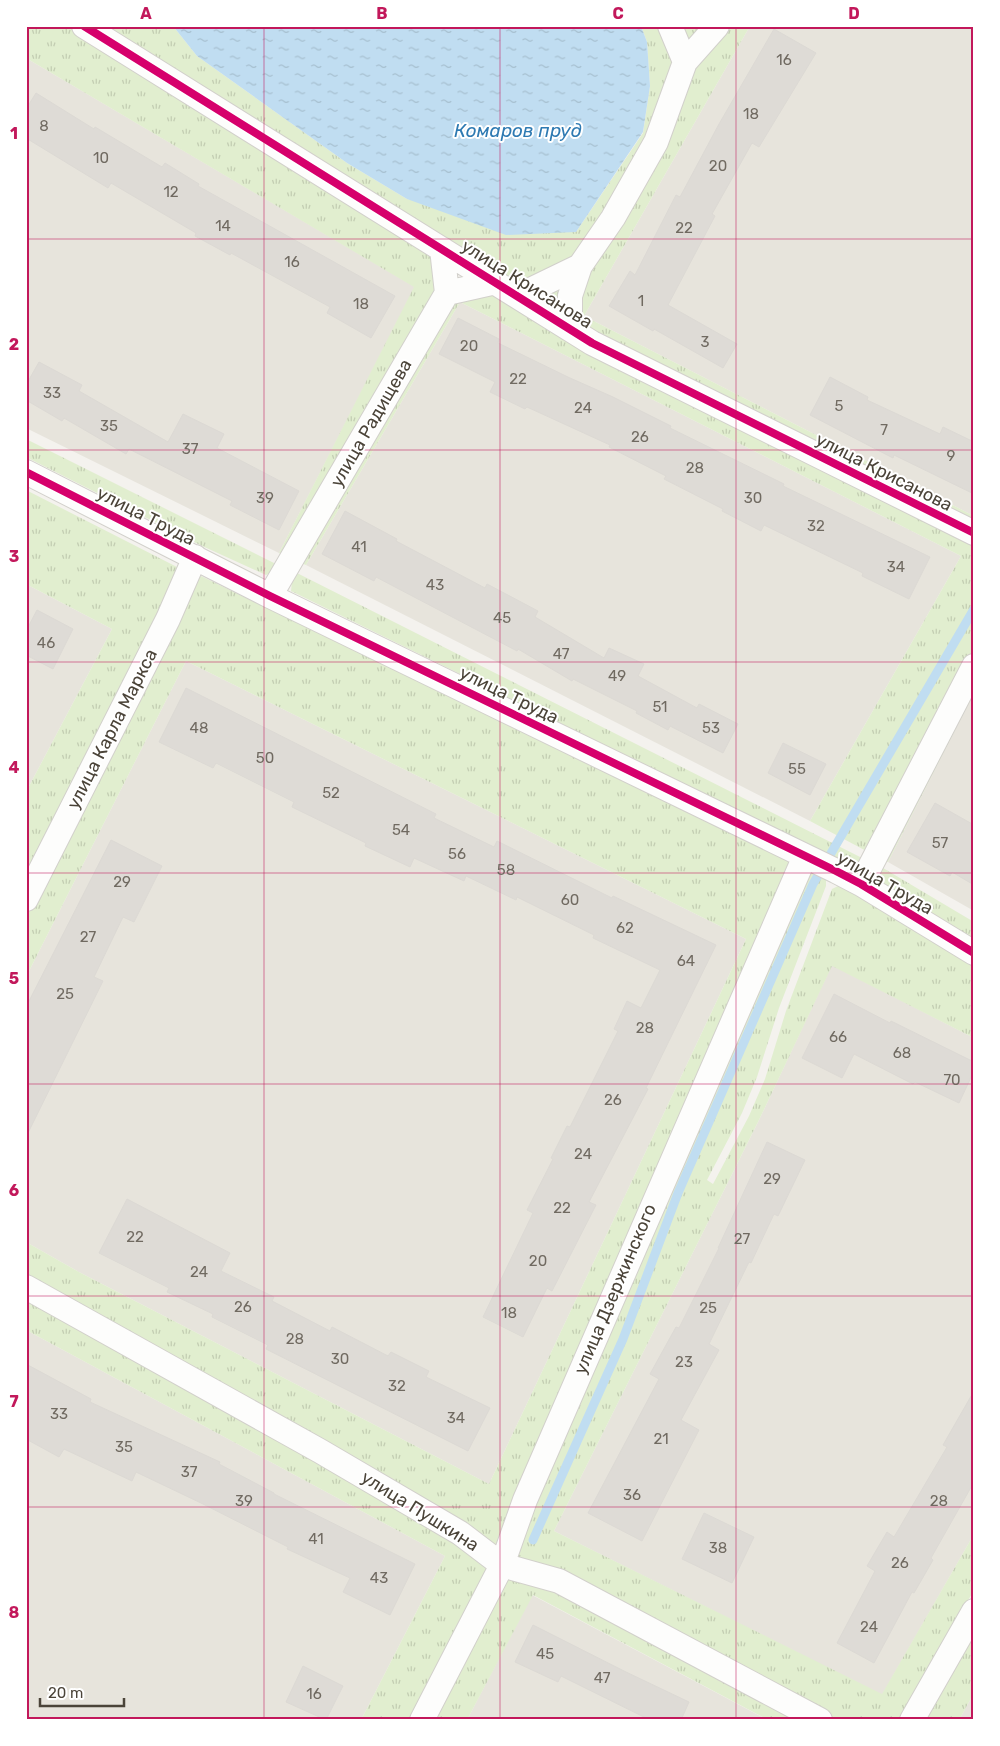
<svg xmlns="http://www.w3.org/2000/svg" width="1000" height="1746" viewBox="0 0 1000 1746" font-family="Rubik,sans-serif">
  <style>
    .residential { fill: #e7e4dc }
    .grass { fill: url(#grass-tufts) }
    .water { fill: url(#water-ripples) }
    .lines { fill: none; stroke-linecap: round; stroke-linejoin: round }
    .stream { stroke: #c0ddf1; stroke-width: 9 }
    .building { fill: #dedbd6; stroke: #dcd9d4 }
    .street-casing { stroke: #d2d0cb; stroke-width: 26 }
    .street { stroke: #fdfdfc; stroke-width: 24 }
    .cycleway-casing { stroke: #fff; stroke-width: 11 }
    .cycleway { stroke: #d6006c; stroke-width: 8 }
    .grid { fill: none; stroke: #c2185b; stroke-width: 1; stroke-opacity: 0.55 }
    .labels { text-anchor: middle; stroke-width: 4; stroke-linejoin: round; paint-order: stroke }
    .number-label { font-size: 15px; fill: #706a61 }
    .street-label { font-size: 18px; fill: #4b4439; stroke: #fff }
    .water-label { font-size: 19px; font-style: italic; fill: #2e7ab2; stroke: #fff }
    .neatline { fill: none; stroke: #c2185b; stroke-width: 2 }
    .grid-label { font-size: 16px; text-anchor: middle; font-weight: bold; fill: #c2185b }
  </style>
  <defs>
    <pattern id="grass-tufts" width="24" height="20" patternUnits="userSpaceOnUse" patternTransform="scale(1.25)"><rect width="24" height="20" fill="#e1eecf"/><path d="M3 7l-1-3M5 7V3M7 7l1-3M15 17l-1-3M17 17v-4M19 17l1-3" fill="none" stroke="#c3cdb2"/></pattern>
    <pattern id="water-ripples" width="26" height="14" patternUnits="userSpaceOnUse" patternTransform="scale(1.25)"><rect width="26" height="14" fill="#c0ddf1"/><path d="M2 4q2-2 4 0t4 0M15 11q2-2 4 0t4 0" fill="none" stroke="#a6bfcf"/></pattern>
  </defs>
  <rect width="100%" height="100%" fill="#f4f2ee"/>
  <!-- residential -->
  <path class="residential" d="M750,26H974V516L584,316Z
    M26,58L415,287L279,553L26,428Z
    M460,302L961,556L810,821L306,565Z
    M26,584L112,629L26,792Z
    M186,661L746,939L489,1484L79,1272L26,1242V977Z
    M974,693V911L888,862Z
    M832,965L974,1038V1534L882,1695L554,1531L759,1120Z
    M26,1330L445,1556L361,1720H26Z
    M532,1595L768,1720H467Z
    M974,1693V1720H959Z"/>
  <!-- grass -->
  <path class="grass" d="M26,26H72L432,252L439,292L287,558L279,553L414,287L26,58Z
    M97,26H173L197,56L347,163L407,199L576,232L643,133L650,86L647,42L641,26H661L677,66L652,139L573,261L521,284L510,282Z
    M676,26H705L686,50Z
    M725,26H750L584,316L974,516V527L576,325L584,269L691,66Z
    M565,281L562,317L529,298Z
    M495,289L974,540V648L870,853L810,821L961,556L460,302L306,565L299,562L452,299Z
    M26,439L282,567L266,575L200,545L26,457Z
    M26,490L177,567L171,587L26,879V792L112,629L26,584Z
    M293,571L866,860L855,868L291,591Z
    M201,576L789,861L791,876L495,1551L26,1280V1242L79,1272L489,1484L746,939L186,661L26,977V915L174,624L187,593Z
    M974,680V693L888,862L881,859Z
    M878,865L974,922V939L875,879Z
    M810,871L826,878V886L779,1008L757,1077L742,1113L707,1180L713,1184L749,1116L765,1079L786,1011L832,889L840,885L974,965V1038L832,966L759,1120L554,1531L882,1694L974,1534V1590L899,1720H831L515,1561L529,1501Z
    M26,1295L316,1454L488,1563L487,1576L413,1720H361L445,1556L26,1330Z
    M504,1578L558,1585L809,1720H768L533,1595L467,1720H430Z
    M974,1632V1693L959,1720H924Z"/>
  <!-- water -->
  <path class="water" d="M173,26H641L647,42L650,86L643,132L576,232L506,235L407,199L347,163L197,56Z"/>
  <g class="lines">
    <!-- stream -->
    <path class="stream" d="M533,1540L623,1339L678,1193L813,884L974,609"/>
  </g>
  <!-- building -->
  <path class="building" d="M774,29L816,53L759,147L752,143L712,214L715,216L668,305L737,344L723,368L654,329L653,331L609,306L630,271L635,275L676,195L680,197L719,124Z
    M36,93L94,129L95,127L162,167L165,163L199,184L198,186L395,296L371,338L327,313L330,307L231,253L230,255L195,236L196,233L111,183L108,188L26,138V109Z
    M458,318L499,339L498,343L570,378L613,397L671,426L670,428L784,484L783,486L930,557L909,599L862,576L863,573L764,525L761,531L722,511L723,509L664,479L666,476L609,447L610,445L527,407L525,409L490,392L495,382L439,354Z
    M39,362L82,385L79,391L168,442L183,414L224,434L217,448L299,491L279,530L230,505L232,501L129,449L126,454L64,418L62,421L26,400V385Z
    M830,377L868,397L867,400L940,434L943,427L974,442V494L894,455L893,458L810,415Z
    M345,511L397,539L396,541L485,588L487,584L538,611L535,617L604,658L609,648L644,664L638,676L697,708L699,704L738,724L723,753L670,726L668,730L636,713L637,711L573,679L572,681L518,649L517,651L376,577L374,581L322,554Z
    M37,610L73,629L53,669L26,655V631Z
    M186,688L436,814L434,818L494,847L497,841L612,898L613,896L716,945L646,1088L648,1089L589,1202L596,1205L552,1291L547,1288L523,1337L483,1317L533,1213L527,1210L553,1159L551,1158L567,1126L570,1127L618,1031L614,1029L627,1001L641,1008L660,970L593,938L594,935L517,897L516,900L466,876L464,881L414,858L410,867L365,846L366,843L292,807L294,802L216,763L213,768L159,742Z
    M783,743L826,764L810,795L768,773Z
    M935,803L974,825V885L952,872L950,876L907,852Z
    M111,840L162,866L134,922L123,917L94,977L103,981L26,1137V1007Z
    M834,994L890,1023L891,1021L974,1062V1071L959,1103L915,1082L913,1084L854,1054L842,1078L802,1058Z
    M767,1142L805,1160L778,1216L774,1214L751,1263L749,1262L709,1344L719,1350L681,1420L699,1430L642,1541L588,1513L659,1379L650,1374L676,1327L679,1328L719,1248H718Z
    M127,1199L230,1253L221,1271L274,1297L272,1301L330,1331L332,1327L388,1356L391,1352L429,1371L426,1377L490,1408L468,1451L266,1349L268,1345L212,1317L213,1314L167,1292L169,1288L99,1253Z
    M26,1364L91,1399L90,1402L220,1462L219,1464L274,1493V1494L415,1564L390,1615L343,1592L350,1578L287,1549L288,1547L201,1503L136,1472L132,1481L64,1449L59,1457L26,1439Z
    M974,1391V1482L931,1558L933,1560L914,1593L912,1592L874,1663L837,1643L875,1571L867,1566L887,1532L894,1537L947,1447L943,1445Z
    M704,1513L754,1537L732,1583L682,1559Z
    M533,1625L626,1672L689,1702L681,1720H650L561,1676L558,1682L515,1662Z
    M303,1666L343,1686L326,1720L286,1702Z"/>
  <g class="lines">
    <defs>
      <path id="street" d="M84,26L592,343L974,533
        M670,26L685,62
        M442,249L447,293
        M518,296L580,266L613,218L656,142L685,62L717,26
        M570,329V296L580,266
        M26,472L270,596L836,871L861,884L974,953
        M270,596L447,293L496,282
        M861,884L974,666
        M26,899L168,619L195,557
        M26,1287L320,1451L460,1533L502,1565L559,1581L820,1720
        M422,1720L502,1565L525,1500L805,856
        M912,1720L974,1611"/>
    </defs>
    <!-- street casing -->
    <use href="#street" class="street-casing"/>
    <!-- street -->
    <use href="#street" class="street"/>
    <defs>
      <path id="cycleway" d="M84,26L592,343L974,533
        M26,472L270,596L836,871L861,884L974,953"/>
    </defs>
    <!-- cycleway casing -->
    <use href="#cycleway" class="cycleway-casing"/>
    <!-- cycleway -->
    <use href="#cycleway" class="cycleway"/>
  </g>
  <!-- grid -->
  <path class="grid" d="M264,26V1720M500,26V1720M736,26V1720M26,239H974M26,450H974M26,662H974M26,873H974M26,1084H974M26,1296H974M26,1507H974"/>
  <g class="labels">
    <!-- number labels -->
    <g class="number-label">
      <text x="784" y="65">16</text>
      <text x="751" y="119">18</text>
      <text x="44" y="131">8</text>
      <text x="101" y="163">10</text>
      <text x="718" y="171">20</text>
      <text x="171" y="197">12</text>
      <text x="223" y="231">14</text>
      <text x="684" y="233">22</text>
      <text x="292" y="267">16</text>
      <text x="641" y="306">1</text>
      <text x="361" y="309">18</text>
      <text x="705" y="347">3</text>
      <text x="469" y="351">20</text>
      <text x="518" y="384">22</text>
      <text x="52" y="398">33</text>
      <text x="839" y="411">5</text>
      <text x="583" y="413">24</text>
      <text x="109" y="431">35</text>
      <text x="884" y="435">7</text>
      <text x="640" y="442">26</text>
      <text x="190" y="454">37</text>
      <text x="951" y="461">9</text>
      <text x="695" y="473">28</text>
      <text x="265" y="503">39</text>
      <text x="753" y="503">30</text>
      <text x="816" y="531">32</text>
      <text x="359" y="552">41</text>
      <text x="896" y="572">34</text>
      <text x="435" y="590">43</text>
      <text x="502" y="623">45</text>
      <text x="46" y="648">46</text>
      <text x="561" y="659">47</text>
      <text x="617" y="681">49</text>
      <text x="660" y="712">51</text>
      <text x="199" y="733">48</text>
      <text x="711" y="733">53</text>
      <text x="265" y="763">50</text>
      <text x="797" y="774">55</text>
      <text x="331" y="798">52</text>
      <text x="401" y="835">54</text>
      <text x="940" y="848">57</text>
      <text x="457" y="859">56</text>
      <text x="506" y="875">58</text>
      <text x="122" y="887">29</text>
      <text x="570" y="905">60</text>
      <text x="625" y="933">62</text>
      <text x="88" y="942">27</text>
      <text x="686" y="966">64</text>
      <text x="65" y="999">25</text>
      <text x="645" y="1033">28</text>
      <text x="838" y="1042">66</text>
      <text x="902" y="1058">68</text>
      <text x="952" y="1085">70</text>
      <text x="613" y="1105">26</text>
      <text x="583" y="1159">24</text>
      <text x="772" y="1184">29</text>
      <text x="562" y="1213">22</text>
      <text x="135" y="1242">22</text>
      <text x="742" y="1244">27</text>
      <text x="538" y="1266">20</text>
      <text x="199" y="1277">24</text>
      <text x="243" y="1312">26</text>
      <text x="708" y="1313">25</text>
      <text x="509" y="1318">18</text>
      <text x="295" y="1344">28</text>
      <text x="340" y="1364">30</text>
      <text x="684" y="1367">23</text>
      <text x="397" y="1391">32</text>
      <text x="59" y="1419">33</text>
      <text x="456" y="1423">34</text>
      <text x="661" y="1444">21</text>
      <text x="124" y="1452">35</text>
      <text x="189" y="1477">37</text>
      <text x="632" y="1500">36</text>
      <text x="244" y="1506">39</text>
      <text x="939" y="1506">28</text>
      <text x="316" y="1544">41</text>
      <text x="718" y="1553">38</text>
      <text x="900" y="1568">26</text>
      <text x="379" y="1583">43</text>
      <text x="869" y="1632">24</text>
      <text x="545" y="1659">45</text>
      <text x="602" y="1683">47</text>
      <text x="314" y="1699">16</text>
    </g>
    <!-- street labels -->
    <g class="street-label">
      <text transform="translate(527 284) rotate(32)" y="6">улица Крисанова</text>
      <text transform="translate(371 423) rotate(-60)" y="6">улица Радищева</text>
      <text transform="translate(884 472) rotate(27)" y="6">улица Крисанова</text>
      <text transform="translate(146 516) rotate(27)" y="6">улица Труда</text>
      <text transform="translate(509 695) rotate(26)" y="6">улица Труда</text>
      <text transform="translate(112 729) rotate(-63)" y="6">улица Карла Маркса</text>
      <text transform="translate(885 883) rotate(30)" y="6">улица Труда</text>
      <text transform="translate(615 1289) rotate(-67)" y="6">улица Дзержинского</text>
      <text transform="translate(420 1511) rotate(32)" y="6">улица Пушкина</text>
    </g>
    <!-- water labels -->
    <g class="water-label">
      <text x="518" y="137">Комаров пруд</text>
    </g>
  </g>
  <!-- border -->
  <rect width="1000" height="1746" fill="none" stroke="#ffffff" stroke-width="55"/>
  <!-- scale -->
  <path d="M40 1698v8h84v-8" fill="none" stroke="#4b4439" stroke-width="2.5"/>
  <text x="48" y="1698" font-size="15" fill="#4b4439" stroke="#ffffff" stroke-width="4" paint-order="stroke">20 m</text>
  <rect x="28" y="28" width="944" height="1690" class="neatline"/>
  <g class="grid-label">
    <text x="146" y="19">A</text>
    <text x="382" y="19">B</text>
    <text x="618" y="19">C</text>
    <text x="854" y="19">D</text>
    <text x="14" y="139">1</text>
    <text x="14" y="350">2</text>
    <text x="14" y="562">3</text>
    <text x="14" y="773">4</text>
    <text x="14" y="984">5</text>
    <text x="14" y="1196">6</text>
    <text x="14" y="1407">7</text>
    <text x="14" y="1618">8</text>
  </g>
</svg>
